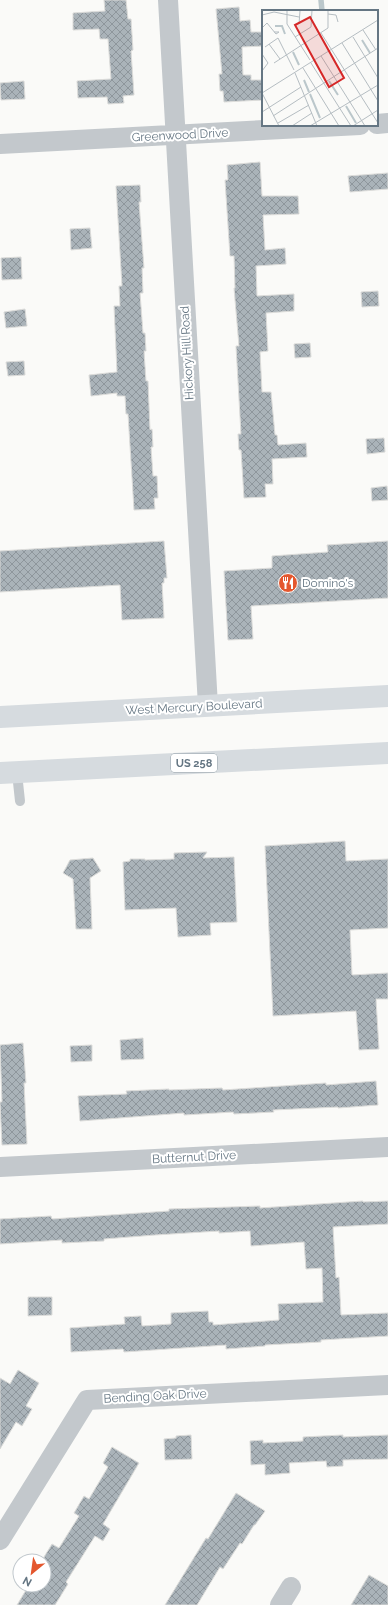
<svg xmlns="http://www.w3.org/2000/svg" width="388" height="1605" viewBox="0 0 388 1605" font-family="Raleway,sans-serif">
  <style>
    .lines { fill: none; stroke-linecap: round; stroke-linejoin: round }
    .stream { stroke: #bbc7cb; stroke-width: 5.5 }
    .building { fill: url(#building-cross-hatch); stroke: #dcdcda }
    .service { stroke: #c3c8cc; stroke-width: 10 }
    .minor { stroke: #c3c8cc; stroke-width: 20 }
    .trunk { stroke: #d6dbdf; stroke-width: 22 }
    .labels { text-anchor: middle; stroke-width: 4; stroke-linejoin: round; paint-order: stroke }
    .shield { fill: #fff; stroke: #939fa8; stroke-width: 1 }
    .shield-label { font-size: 11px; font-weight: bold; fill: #657683 }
    .street-label { font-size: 12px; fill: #657683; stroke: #fff }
    .poi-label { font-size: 12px; fill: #657683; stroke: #fff; text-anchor: start }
    .inset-river { fill: none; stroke: #bbc7cb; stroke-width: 2 }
    .inset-road { fill: none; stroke: #b5bdc2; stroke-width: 1 }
    .view { fill: #d62828; fill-opacity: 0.15; stroke: #d62828; stroke-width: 2 }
    .inset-edge { fill: none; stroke: #657683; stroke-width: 2 }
  </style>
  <defs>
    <pattern id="building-cross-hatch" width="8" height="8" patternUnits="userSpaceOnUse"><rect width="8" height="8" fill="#aab3b9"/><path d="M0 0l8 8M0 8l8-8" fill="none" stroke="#8e969c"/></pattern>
  </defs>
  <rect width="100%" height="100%" fill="#fafaf8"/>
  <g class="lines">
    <!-- stream -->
    <path class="stream" d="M321,0L322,11"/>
  </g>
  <!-- building -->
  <path class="building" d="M104,0H126L128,19H131L133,50L131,51L134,95L123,96L124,103L108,104L107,97L78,98L77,81L111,79L108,39H100L99,29L73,30V13L105,11Z
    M239,7L240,21L250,20L251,32H263V46L242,47L243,75H251V80H263V100L224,102L223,91H220L219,74H222L216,9Z
    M24,81L25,99L1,100L0,83Z
    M260,162L262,196H298L299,214L263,215L265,250L285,248L286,264L256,266L257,296L294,294V311L266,313L268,351L260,352L262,392H271L275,435H277L278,445L306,443L307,457L272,459L273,484H265L266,497L244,498L241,450H239L238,434H241L236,346H239L234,288H235L234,256H230L225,180H228L227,165Z
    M388,173V189L350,192L348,176Z
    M140,185L141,202H139L144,268H142L143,293H140L143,333H145L146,351H144L146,381H148L150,430L152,429L153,447H151L153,476H157L158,498H154L155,509L134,510L128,414H126L125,396H117V393L91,396L89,375L117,372L114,306H120L119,286H122L116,186Z
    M90,228L92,248L71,250L70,229Z
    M21,257L22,279L2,280L1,258Z
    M378,291L379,306L362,307L361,292Z
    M25,309L27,326L6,328L4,312Z
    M310,343L311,357L295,358L294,344Z
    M24,361L25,375L8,376L6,362Z
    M384,438L385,452L367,454L366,439Z
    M387,486L388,500L372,501L371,488Z
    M164,541L167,578H164V583H162L164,618L122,620L120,585L0,592V551Z
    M388,541V598L251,606L253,639L228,640L224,571L272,568V556L328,552L327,545Z
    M345,841L346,861L388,859V928L350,930L352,975L388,973V999H376L379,1049L359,1050L356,1011L273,1016L265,846Z
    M207,852L203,858L234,857L237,922L210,923L211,935L178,937L176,908L125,910L123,862L130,861V859H145V860L174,859V853Z
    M93,858L101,871L90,878L92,929H76L73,879L63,873L70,860Z
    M143,1038L144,1059L121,1060L120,1040Z
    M23,1043L26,1083H24L27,1144L2,1145L0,1102H2L0,1045Z
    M92,1045V1061L71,1062L70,1046Z
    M376,1081L378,1105L338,1108V1107L273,1110L274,1112L234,1114L233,1112L184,1115V1113L80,1121L78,1096L127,1094L126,1091L169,1089V1090L222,1088L223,1090L326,1083V1085Z
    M363,1201V1202L388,1201V1224L333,1227L336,1278L339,1277L341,1315L388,1313V1336L321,1340V1342L265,1345V1346L226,1349V1345L124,1352L123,1349L71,1352L70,1328L125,1324L124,1317L141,1316L142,1326L171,1324V1313L208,1311L209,1322H213V1325L279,1320L278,1304L323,1302L322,1268L306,1269L304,1242L251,1246L250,1231L219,1233V1231L155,1235L104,1239V1241L62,1243V1240L0,1244V1219L51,1216L52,1219L169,1211V1209L260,1206V1208Z
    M28,1297H52V1315L28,1316Z
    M18,1370L39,1383L26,1406L32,1409L22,1426L16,1422L0,1449V1378L10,1384Z
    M191,1435L192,1459L165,1460L164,1439L176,1438V1436Z
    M343,1435V1437L388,1435V1459L343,1460V1466L327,1467L326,1461L289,1463L290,1473L265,1475V1464L251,1465L250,1441L263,1440V1443L303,1441V1437Z
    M112,1447L139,1463L103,1524L110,1529L103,1541L95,1536L66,1582L68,1584L55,1605H17L29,1585H44V1557L52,1544L59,1548L79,1516L74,1513L84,1496L89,1499L108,1467L103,1463Z
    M236,1493L265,1511L255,1525H254L242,1544L240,1543L223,1569L220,1567L197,1605H165L206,1538L208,1539Z
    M369,1575L388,1586V1605H351Z"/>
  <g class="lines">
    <!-- service -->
    <path class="service" d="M17,773L20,801"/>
    <!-- minor -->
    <path class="minor" d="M168,0L208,706
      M377,124L388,123
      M0,144L360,125
      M0,1167L388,1147
      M0,1540L87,1400L388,1385
      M280,1605L291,1587"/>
    <!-- trunk -->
    <path class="trunk" d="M0,717L388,696
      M0,773L388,753"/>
  </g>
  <!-- icons -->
  <defs>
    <symbol id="restaurant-disc" viewBox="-11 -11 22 22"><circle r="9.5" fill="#e4572e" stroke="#fff"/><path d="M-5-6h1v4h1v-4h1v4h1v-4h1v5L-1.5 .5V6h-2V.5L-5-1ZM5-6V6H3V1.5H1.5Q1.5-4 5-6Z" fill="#fff"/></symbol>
  </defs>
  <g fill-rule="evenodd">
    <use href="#restaurant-disc" x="277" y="572" width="22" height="22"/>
  </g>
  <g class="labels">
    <!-- shield labels -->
    <rect class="shield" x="171" y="754" width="46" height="18" rx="3"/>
    <g class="shield-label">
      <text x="194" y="767">US 258</text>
    </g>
    <!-- street labels -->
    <g class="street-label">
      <text transform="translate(180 135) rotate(-3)" y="4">Greenwood Drive</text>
      <text transform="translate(187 353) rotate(-93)" y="4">Hickory Hill Road</text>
      <text transform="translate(194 707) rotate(-3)" y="4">West Mercury Boulevard</text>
      <text transform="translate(194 1157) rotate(-3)" y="4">Butternut Drive</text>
      <text transform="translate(155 1396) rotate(-3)" y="4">Bending Oak Drive</text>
    </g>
    <!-- poi labels -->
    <g class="poi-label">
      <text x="302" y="587">Domino's</text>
    </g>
  </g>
  <!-- overview -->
  <g transform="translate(262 10)">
    <rect width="116" height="116" fill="#fafaf8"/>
    <path class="inset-river" d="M13,16H20L23,24M100,30L108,43M31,42L37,55M42,70L47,82M67,71L76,85M48,84L58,108M84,96L94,113"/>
    <path class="inset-road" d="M25,0V14L48,50M66,4L74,5L76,12M0,5L12,2L37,7M37,14L38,1M0,18L5,13L14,24L17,22H12M101,20L114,40M59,23L116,113M33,27L49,17L50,0M91,27L116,68M80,33L116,91M7,34L18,49M3,37L16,28L32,60M0,44L6,53L0,61M59,46L103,116M12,53L66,18V0M49,53L89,116M41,58L77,116M33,63L55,116M0,83L17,116M0,83L116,10M0,102L39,77M11,106L116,38M16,113L47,95M30,116L50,103M48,116L116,75M91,116L116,100"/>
    <path class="view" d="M48,7L82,68L67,77L33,15Z"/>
    <rect width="116" height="116" class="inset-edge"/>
  </g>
  <!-- north arrow -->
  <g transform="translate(32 1573) rotate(209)"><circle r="19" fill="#ffffff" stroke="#c1c8cd"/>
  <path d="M0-3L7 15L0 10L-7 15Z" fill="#e4572e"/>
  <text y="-6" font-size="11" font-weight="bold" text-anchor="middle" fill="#657683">N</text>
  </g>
</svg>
